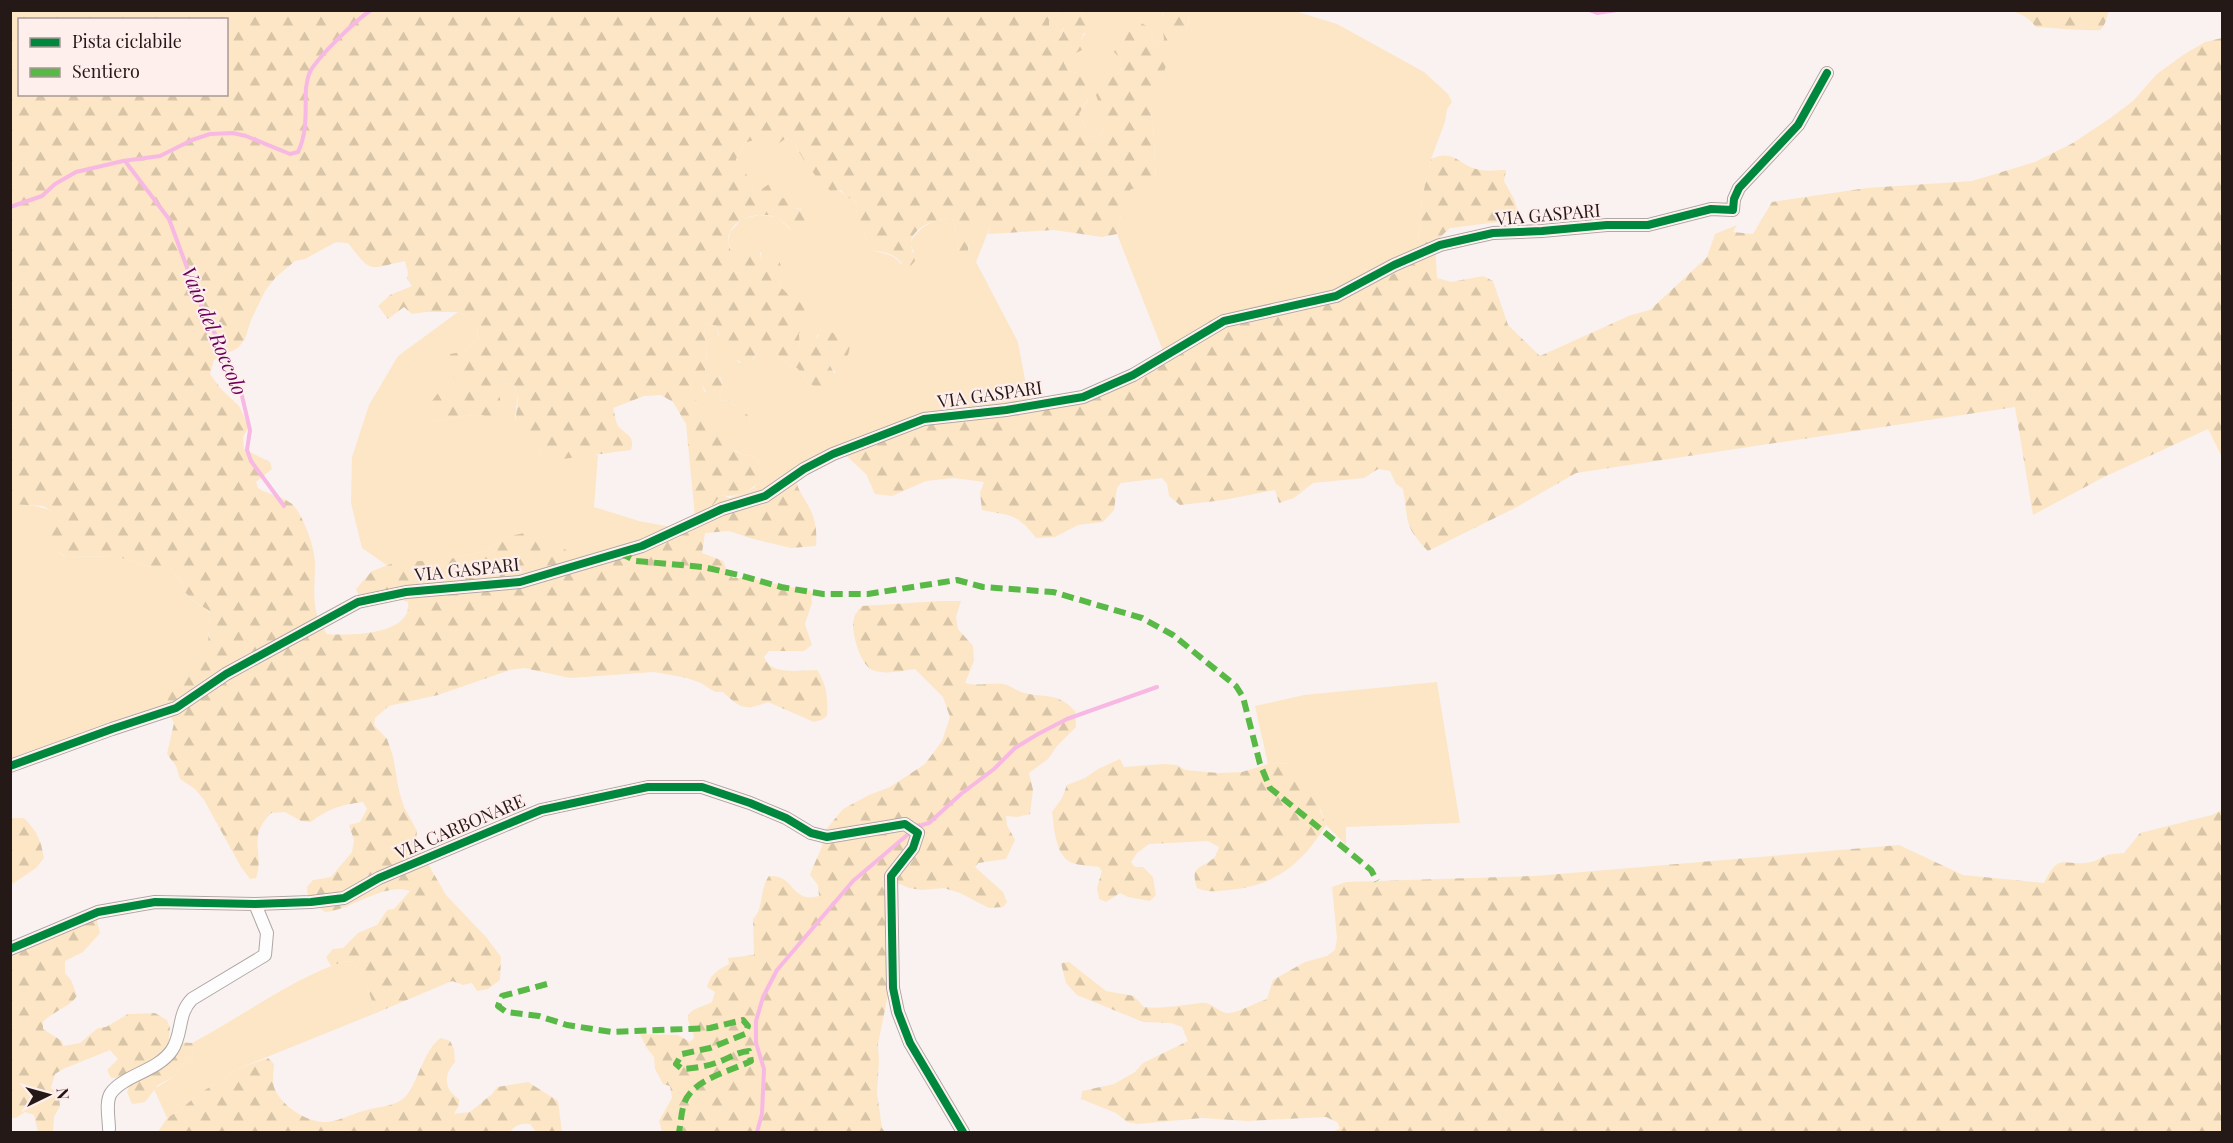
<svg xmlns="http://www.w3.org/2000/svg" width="2233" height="1143" viewBox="0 0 2233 1143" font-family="'Playfair Display',serif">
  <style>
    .green { fill: #fce6c5 }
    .forest { fill: url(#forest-firs); fill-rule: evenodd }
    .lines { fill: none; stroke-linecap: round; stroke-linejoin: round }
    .stream { stroke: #f7b8e4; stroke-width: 4 }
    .street-casing { stroke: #b0a7a5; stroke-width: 14 }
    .street { stroke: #fefdfd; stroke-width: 12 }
    .quiet { stroke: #58b947; stroke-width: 6; stroke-dasharray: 12 6; stroke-linecap: butt }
    .cycleway-casing { stroke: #feefed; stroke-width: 11 }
    .cycleway { stroke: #00873e; stroke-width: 8 }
    .labels { text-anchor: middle; stroke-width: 4.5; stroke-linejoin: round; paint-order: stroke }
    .street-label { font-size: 18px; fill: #251917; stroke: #feefed }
    .water-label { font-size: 20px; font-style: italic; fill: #6c005a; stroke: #feefed }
  </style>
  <defs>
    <pattern id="forest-firs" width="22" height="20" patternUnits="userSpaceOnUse" patternTransform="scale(1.5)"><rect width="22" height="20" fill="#fce6c5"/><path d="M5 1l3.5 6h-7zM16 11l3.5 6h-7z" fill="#d8c5a8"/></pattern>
  </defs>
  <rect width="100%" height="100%" fill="#faf2f1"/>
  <!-- green -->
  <path class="green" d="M1061,11H1082L1075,23L1063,28L1061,37L1054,43L1049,35V17Z
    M1097,11H1165L1162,15L1164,40L1156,44L1148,27L1140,22H1132L1120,58L1122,67C1111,84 1089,109 1104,128L1100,136L1091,138L1079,114L1088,100L1082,93L1086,85L1077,73L1068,71L1064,63L1068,53L1081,40L1099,13Z
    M1189,11H1295L1337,24L1424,72L1448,94L1452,102L1447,109L1445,122L1431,159L1422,198L1418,243L1406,269L1295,313L1225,318L1165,356L1117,234L1123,206L1131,188H1143L1156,181L1153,121L1150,112C1159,95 1161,75 1169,58C1178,39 1190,33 1189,11Z
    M761,138L770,139L778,143L785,139L794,141C796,149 803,159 809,165C815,172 848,198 855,201L857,209L855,218L864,232L870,249C883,255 892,252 901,264L914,252L910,244C917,227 935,218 953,218L959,252L969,250L968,232L972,222H992L976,262L1018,342L1030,406L840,450L739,509L711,506L721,495L730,498L754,488L766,466L752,456L743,455L735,450L734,442L719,436L700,416V407L691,391L692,382H701L704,391L750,424L749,416L728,400L719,401L723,384L720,376L712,380L705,374L707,348L704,331L707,323L716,326L718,334L739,363L754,359L758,352H775L788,364L797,368L808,382L836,373L830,366L832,357L818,334C814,344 810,348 800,350L798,303C789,299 786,292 779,286L782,269L771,261H762L761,252L737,273L731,267V249L728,241L730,232L742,219L759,215L777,217L790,229L802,209L794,208L755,194C748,181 752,174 736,168V159L744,143Z
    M458,312L478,324L477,341L461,352L457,379L459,386L430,422L479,414L490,418L497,387L503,382L513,385L518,393L515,418L520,431L536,442L543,456L598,455L594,507L639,521L692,531L582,562L571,555L510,536L485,551L440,561H399L388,566L362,548L351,503L352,457L369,405L398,356Z
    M22,503C33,507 43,506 53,512L55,522L48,534L56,551L65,557L115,556L152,567H169L181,581L184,591L193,601L207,610L210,615L208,643L194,660L181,668L166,708L11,765L10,504Z
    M1437,682L1460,823L1346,827V845L1326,825L1321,810L1290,763L1268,764L1255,706L1304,695Z
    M345,961L353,962L366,983L376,1013L240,1068L197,1095L180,1110L167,1118L154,1089L175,1076L184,1063L192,1059L194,1049L192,1043C243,1016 291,979 345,961Z"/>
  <!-- forest -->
  <path class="forest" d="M10,11H1061L1049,17V35L1054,43L1061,37L1066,20L1075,23L1082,11H1097L1103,20L1101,29L1093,33H1084L1081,40L1084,49L1076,53H1068L1064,63L1068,71L1077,73L1086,71L1091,78L1082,93L1088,99L1079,114L1091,138L1100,136L1104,128C1097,119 1095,114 1099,104L1096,95L1109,72L1117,74L1122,68L1120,58L1114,52L1118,44L1125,39L1132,22H1140L1148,27L1156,44L1164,40L1163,31L1158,23L1165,11H1189V13C1188,37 1178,39 1169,59C1161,76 1159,95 1150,112L1153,121L1156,182L1143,188L1131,189L1123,206L1117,234L1102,237L1054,230L988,234L991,222H972C967,235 971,246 966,258L959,252L953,218C939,218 915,225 911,241C910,247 914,255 915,261L909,268C901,264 897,256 889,254C883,251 877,252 870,249L864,232L857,226L855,218L857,209L855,201L847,197L841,190L831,191C819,183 798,154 794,141L785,139L778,144C765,136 757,139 744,143L736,159V167C752,174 748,181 755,194L769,184L775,200L784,198L792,199L794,208L811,212C810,223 808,228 798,233C789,229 783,220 775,217C758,210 730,219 728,239C728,244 729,243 730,248C732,254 731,261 731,267L737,273L743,267L742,249L749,243L757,244L762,260H779L782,269L779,286C790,294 791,303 806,303L811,320L808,329L799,333L800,349C814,348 815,337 825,329L833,333L843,332C851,339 851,345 848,355L841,360L832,358L830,366L840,382L833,388L815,387L808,382L797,368L788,364L775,352H758L748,366C732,360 720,342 716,326L707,323L704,331L707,348L705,374L712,380L719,376L723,384L719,401L728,400L749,416L750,424L743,428C726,415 709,402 701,382H692L691,391L700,407V416L719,435H728L734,442L735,451L743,455L752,456L766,466C765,485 738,500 721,495L712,506L739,509L796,480C798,491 804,497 809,507C816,520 817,532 816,546L791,548L750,538L729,531L705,533L702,553L723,561L728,574L733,578H748L811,591L812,603L805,624L812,645L804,651H769L764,657C771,676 800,670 817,670C827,684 828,699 827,716L821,720L814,722L768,702C745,711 741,709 723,692H715L701,683L687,678L654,672L570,678L524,668L510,670L438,695L389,706L375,718L374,725L387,739L393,756L399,791L404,807L417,831L416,843L446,895L486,937L501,957L500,980L488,989L477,991L472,983L463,985L452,981L376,1013L366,983L353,962L345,961L331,966L326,957L333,949L343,948L358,933L377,925L387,910L394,909L410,891C383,882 352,910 325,912L308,899L307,887L313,880L331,877L352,852L354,840L349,825L360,822L367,809L363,802C343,804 327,809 311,822L301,821L285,812L271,813C246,839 265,851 256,878L250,879L241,867L204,800L195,789L180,779L176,766L167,754L174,723L166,708L169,692L181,668L194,660L208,643L210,615L208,610L193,601L184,591L181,581L169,567H152L115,556L66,557L56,551L49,543L48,534L55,522L53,512L43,506L11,504ZM20,20H226V94H20ZM336,242L348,243C372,274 368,269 405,261L408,273L407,278L412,286L390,295L378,306L388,319L404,307L412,314L426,312H458L478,324L477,341L461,352L450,354L451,373L459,386L438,393L429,405L430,422L479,414L490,418L502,417L500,398L497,394V387L503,382L513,385C523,394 514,416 515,430L536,442L543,456L555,460L631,450C635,435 627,436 619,427C615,422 615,413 613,408L644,396L661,395L673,402L686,424L694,506L695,521L692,531L582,562L547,536L524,533L510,536L485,551L440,561H399L372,571L356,589L361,599C376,599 394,596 408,602C413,635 349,636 327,634C310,612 315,590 315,563C315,548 304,519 295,507C287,497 268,495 258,488L256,482L272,469L270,462L244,449L243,437L249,427L239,406L221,389L210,374L214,360L238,348L245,339L251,320L265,291L276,277L295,261L305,259Z
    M2011,11L2109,10V11L2105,23L2101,30C2079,31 2058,28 2036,27C2029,18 2022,14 2011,11Z
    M2222,38V457L2208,429L2102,478L2033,515L2015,407L1576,473L1515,508L1428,551C1403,525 1409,522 1403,489L1396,484L1390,471L1378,469L1364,478L1313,483L1294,498L1279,503L1275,490L1224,500L1180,505L1169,496L1167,484L1162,478L1121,483L1117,488L1114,510L1103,522L1078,525L1055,537L1036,538C1017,513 1011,516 982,510L980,493L984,482L953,478L926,481L892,496L875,494L866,474L840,450L944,415L1065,406L1174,350L1193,330L1208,321L1225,318L1295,313L1406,269L1418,243L1422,198L1431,159C1453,149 1457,163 1476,169C1485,172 1497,170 1506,170L1504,181L1514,199L1518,212L1506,221L1450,228L1435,242L1437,278L1451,282L1483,276L1493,281L1508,325L1540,356L1631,315L1650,310L1707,257L1715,234L1737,225L1733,232L1753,234L1772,202L1867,188L1972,181L2035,162L2073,143L2109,119L2133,101L2157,74L2183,55L2205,42Z
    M940,601H961L956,617L958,629L973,646L974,661L965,683C978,687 990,682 1003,684C1011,685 1016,691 1024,693C1045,698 1058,692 1075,711L1076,727L1057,746L1048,759L1029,773L1033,790L1030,814L1017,817L1006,816L1007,825L1015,840L1006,859L978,863L975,867L1003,892L1007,902L1003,907L989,908L960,893L944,888L922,890L909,888L900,884H895L885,890L891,938L889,990L878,1044L879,1061L877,1093L882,1128L885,1132H662L659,1121L672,1098L670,1086L663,1084L655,1069L654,1057L646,1047L640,1034L678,1035L690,1042L694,1038C693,1030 691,1029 689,1023C683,1009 704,1007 712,1002L715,992L707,987C710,975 717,970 729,964L728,958L754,955L753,919C764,909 759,890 769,876C795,874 791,904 819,896L818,885L810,875C815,860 825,846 824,832L843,809L869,795L890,787L925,764L942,741L950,717L943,697L915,669C902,671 884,675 872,670C860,664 850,630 854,618C855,614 859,609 862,606Z
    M1120,759L1124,767L1164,764L1177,765L1185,770L1218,773L1242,772L1268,764L1290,763L1311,787L1326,825C1301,865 1276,885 1229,890C1217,891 1207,893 1197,888C1189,864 1203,869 1215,857C1215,856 1219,848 1219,847L1208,841L1149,844L1137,853L1131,862L1135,867H1143L1153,877L1156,895L1150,901L1128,897L1120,893L1106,902L1099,899L1097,888L1102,871L1099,867C1092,866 1075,865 1070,862C1055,854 1054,826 1052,812L1062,798L1067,785L1085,778L1098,769Z
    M2222,810V1132H1332L1340,1128L1337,1122L1326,1117L1248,1121L1202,1118L1138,1124L1127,1122L1116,1113L1081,1099L1082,1091L1114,1084L1135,1072L1143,1063L1188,1041L1182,1027L1171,1023L1143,1022L1077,995L1066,983L1061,963L1069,962L1106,991L1134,996L1144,1007C1164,1009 1182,1005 1201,1003C1212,1001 1217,1012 1227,1013C1236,1014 1257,1002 1267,999L1273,980L1305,962L1327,956L1335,950L1337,938L1332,887L1346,882L1535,876L1899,845L1963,875L2044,883C2060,850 2064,868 2091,862C2096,861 2100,858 2105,856C2111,853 2118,854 2124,853L2140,833L2212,815Z
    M11,818H24C37,831 41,840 44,858L36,868L11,885Z
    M96,917L100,933L83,952L65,961V973L71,980L77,996C69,1008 54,1010 43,1022V1029L62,1041L63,1046L80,1043L98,1028L106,1027L128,1014L155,1013L167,1020L170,1028L169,1038L175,1042L192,1043L194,1049L192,1059L184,1063L175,1076L158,1085L145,1102L132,1104L127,1092L133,1077L127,1073L119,1078H111L107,1070L118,1059L110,1050L63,1069L55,1074L51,1088L59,1095L60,1106L54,1117L53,1132H38L34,1115L25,1112L16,1118H11V942L25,944Z
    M441,1038L450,1041L454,1049L455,1062C443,1076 444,1089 459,1099V1105L454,1114L470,1112L492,1094L497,1087L528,1082L558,1101L562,1132H536L530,1124C522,1123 515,1125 510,1132H158L167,1118L180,1110L197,1095L240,1068L268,1058L274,1064C274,1070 272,1080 274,1087C280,1105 308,1124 328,1122C342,1120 354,1113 367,1110C379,1106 396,1107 406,1096C418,1082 425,1047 441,1038Z"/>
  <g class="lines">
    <!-- stream -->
    <path class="stream" d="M1589,10L1597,13L1617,10
      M125,161L169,219L202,308L219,342L242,396L250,430L247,450L251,461L284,506
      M10,207L42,196L55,184L76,172L123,161L160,156L192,140L210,134L233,133L246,136L290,154L298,152C308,132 305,109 306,88C307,82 308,74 311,70C321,54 355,21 371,10
      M922,825L929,823L961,794L994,769L1015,748L1038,734L1067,719L1157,687
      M757,1132L762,1114L764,1069L756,1043V1021L763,997L777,970L853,881L919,825"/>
    <defs>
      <path id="street" d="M10,766L112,729L176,708L226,674L358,602L406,592L520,582L642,546L722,509L765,496L804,469L833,454L924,419L1006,410L1083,397L1133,375L1224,321L1336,296L1394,265L1440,245L1493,233L1542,231L1607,225H1648L1711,209L1733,210L1734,199L1739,188L1798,125L1827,73
        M10,949L98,912L155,902L255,904L311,902L344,898L379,878L541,810L648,787H702L750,803L786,818L811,833L827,837L905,824L918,833L913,848L891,876L893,988L898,1012L910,1043L963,1132
        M109,1129C109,1118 105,1102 111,1093C124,1075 158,1071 172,1050C183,1034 177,1014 192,999L265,955L267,933L255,904"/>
    </defs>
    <!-- street casing -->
    <use href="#street" class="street-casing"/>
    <!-- street -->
    <use href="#street" class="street"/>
    <!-- quiet -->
    <path class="quiet" d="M620,553L636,561L703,567L739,575L781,587L823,594H868L957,580L983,587L1053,592L1142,618L1173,635L1236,686L1243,697L1260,764L1270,788L1371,870L1377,881
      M547,984L502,996L498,1006L506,1012L539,1016L567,1025L612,1032L710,1028L743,1020L748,1026L745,1034L710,1048L682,1054L676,1064L682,1069C696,1068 709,1066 721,1061C731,1057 738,1052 749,1051L751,1061C729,1072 692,1079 684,1104C681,1113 681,1123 679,1132"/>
    <defs>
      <path id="cycleway" d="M10,766L112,729L176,708L226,674L358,602L406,592L520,582L642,546L722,509L765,496L804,469L833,454L924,419L1006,410L1083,397L1133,375L1224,321L1336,296L1394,265L1440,245L1493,233L1542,231L1607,225H1648L1711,209L1733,210L1734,199L1739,188L1798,125L1827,73
        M10,949L98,912L155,902L255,904L311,902L344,898L379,878L541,810L648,787H702L750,803L786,818L811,833L827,837L905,824L918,833L913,848L891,876L893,988L898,1012L910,1043L963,1132"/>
    </defs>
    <!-- cycleway casing -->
    <use href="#cycleway" class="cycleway-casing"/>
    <!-- cycleway -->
    <use href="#cycleway" class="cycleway"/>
  </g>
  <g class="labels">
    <!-- street labels -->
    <g class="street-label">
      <text transform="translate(1548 215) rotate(-5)" y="6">VIA GASPARI</text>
      <text transform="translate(990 395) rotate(-8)" y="6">VIA GASPARI</text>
      <text transform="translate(467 570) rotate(-6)" y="6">VIA GASPARI</text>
      <text transform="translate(460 827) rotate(-23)" y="6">VIA CARBONARE</text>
    </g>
    <!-- water labels -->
    <g class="water-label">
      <text transform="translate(214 331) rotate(67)" y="7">Vaio del Roccolo</text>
    </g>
  </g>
  <!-- border -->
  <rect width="2233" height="1143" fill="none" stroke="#251917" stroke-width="24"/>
  <!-- legend -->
  <rect x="18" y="18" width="210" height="78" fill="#feefed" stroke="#a79997" stroke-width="1.5"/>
  <rect x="30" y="38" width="30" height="9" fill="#00873e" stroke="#a79997" stroke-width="1.5"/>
  <text x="72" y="48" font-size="18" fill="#251917">Pista ciclabile</text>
  <rect x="30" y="68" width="30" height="9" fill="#58b947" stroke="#a79997" stroke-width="1.5"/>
  <text x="72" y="78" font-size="18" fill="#251917">Sentiero</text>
  <!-- north arrow -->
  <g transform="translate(48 1095) rotate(85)" stroke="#feefed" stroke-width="4.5" paint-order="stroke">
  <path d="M0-4.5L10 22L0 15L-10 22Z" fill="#251917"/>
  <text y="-9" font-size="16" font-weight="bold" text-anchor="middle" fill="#251917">N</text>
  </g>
</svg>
